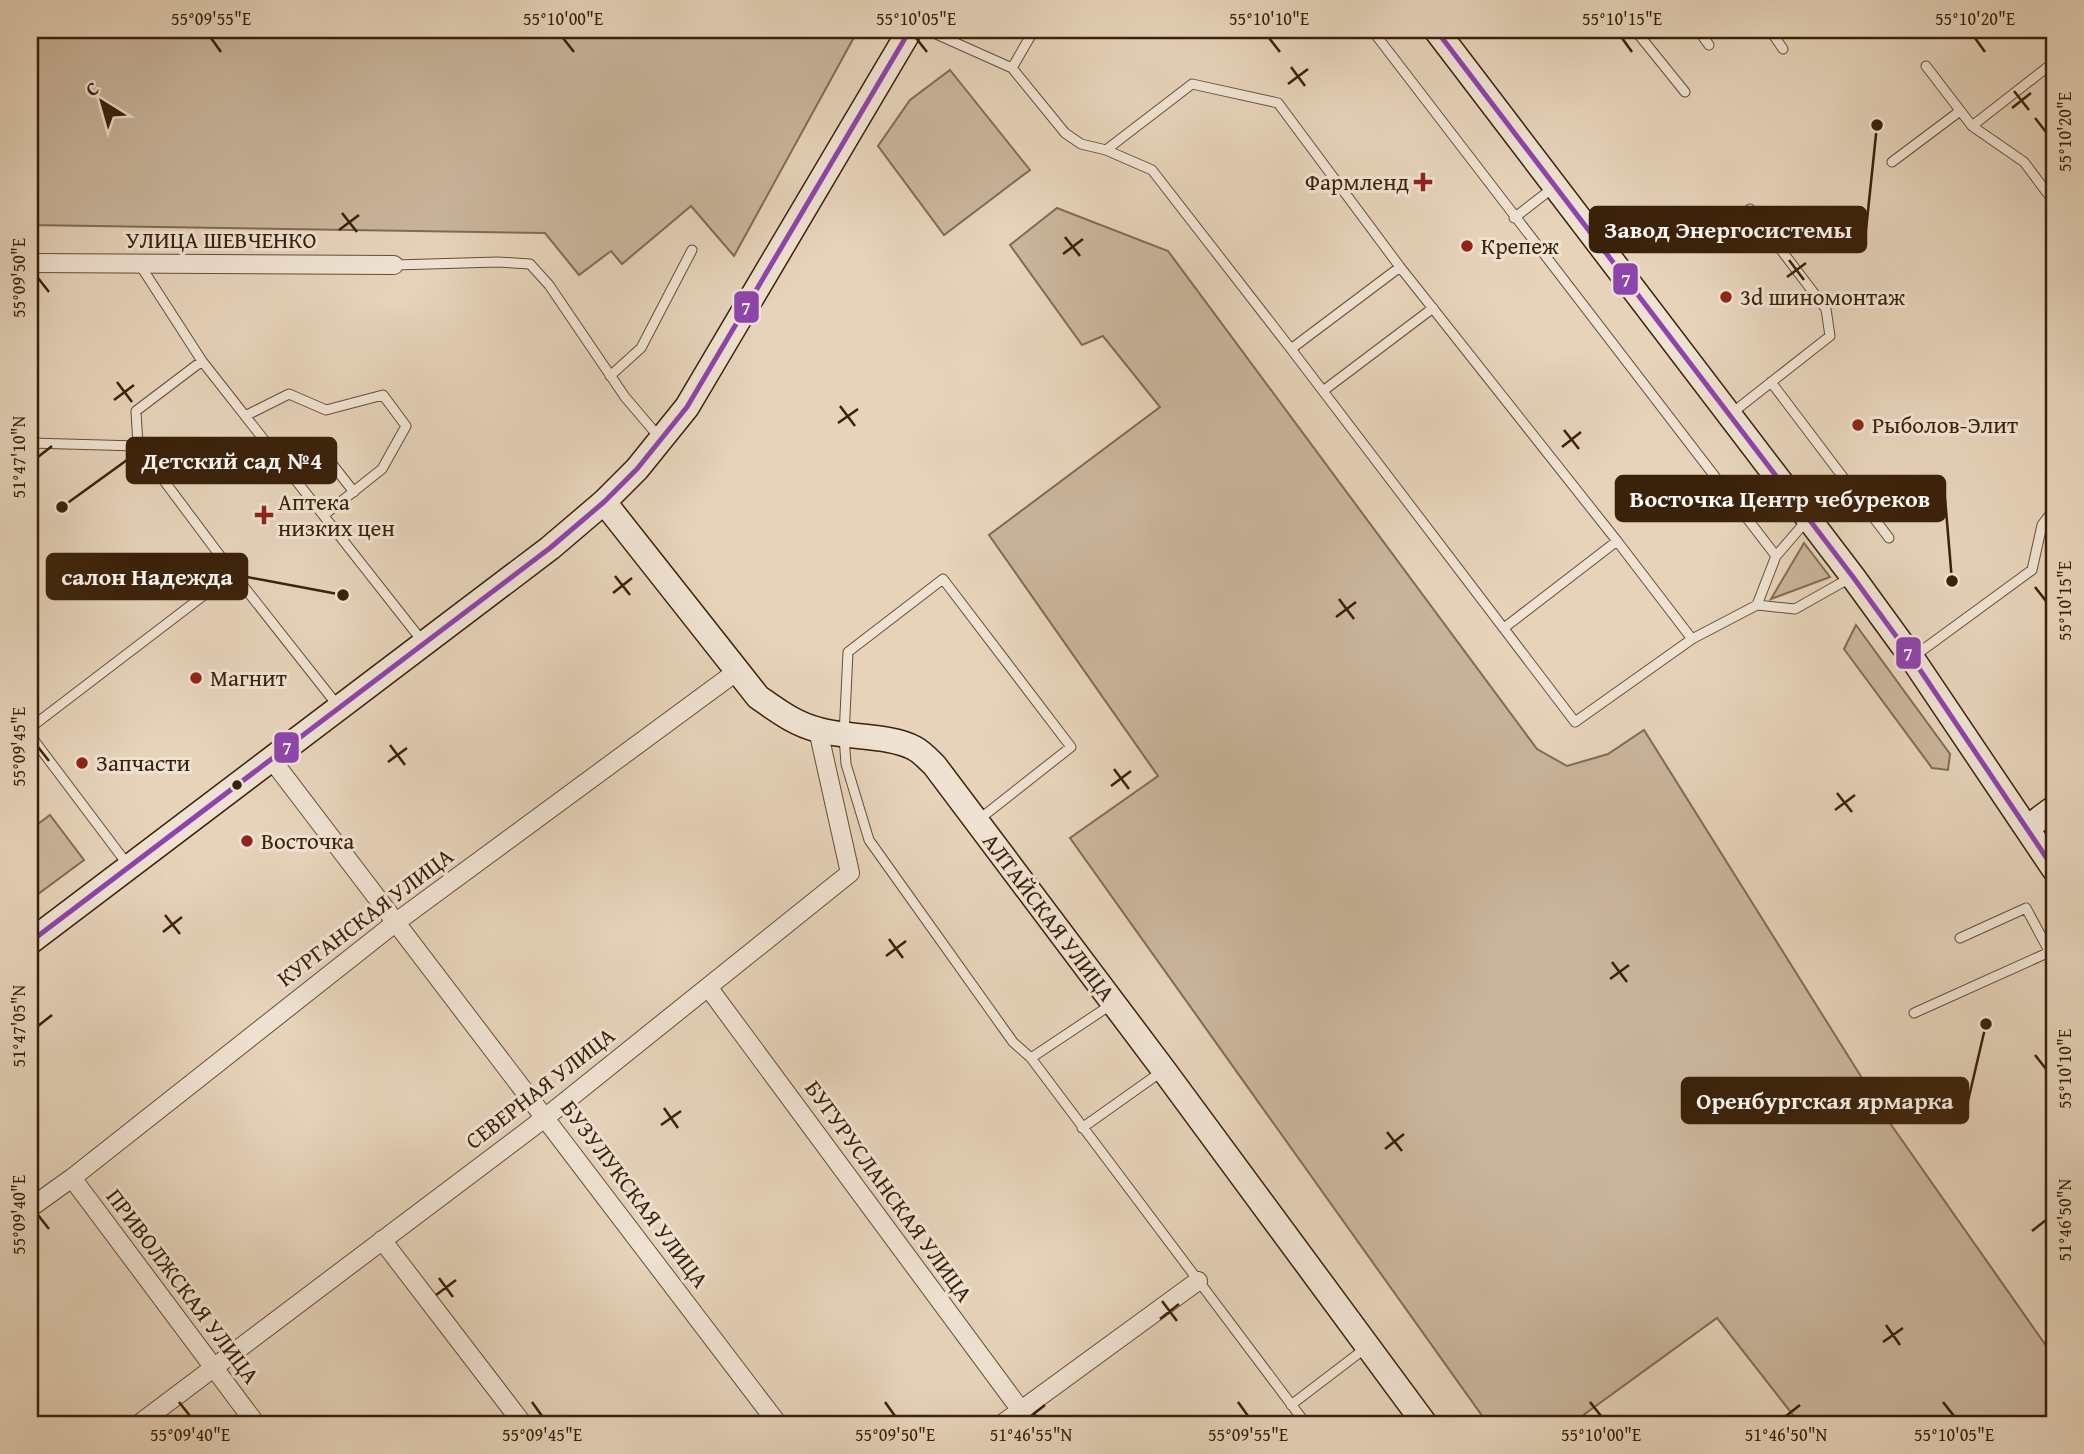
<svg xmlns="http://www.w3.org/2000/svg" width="2084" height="1454" viewBox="0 0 2084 1454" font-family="'Gentium Book Plus',serif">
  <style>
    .green { fill: #c9b59c; stroke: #826b52; stroke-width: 2 }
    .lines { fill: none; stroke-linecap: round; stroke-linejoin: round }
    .lane-casing { stroke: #654e35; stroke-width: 11 }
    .street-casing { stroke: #654e35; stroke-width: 20 }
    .secondary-casing { stroke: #3a2109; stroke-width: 27 }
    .lane { stroke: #efe2d2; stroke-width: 9 }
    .street { stroke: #efe2d2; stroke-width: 18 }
    .secondary { stroke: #efe2d2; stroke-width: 24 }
    .bus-1-casing { stroke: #efe2d2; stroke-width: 10 }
    .bus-1 { stroke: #8e44ad; stroke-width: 5 }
    .ticks { fill: none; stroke: #3a2109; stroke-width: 2.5 }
    .poi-dot { fill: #8f2418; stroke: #efe2d2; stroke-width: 2.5 }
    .bus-dot { fill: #3a2109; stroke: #efe2d2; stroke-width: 2.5 }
    .labels { text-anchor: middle; stroke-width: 6; stroke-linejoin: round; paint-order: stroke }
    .poi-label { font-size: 23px; fill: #3a2109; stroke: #efe2d2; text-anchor: start }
    .street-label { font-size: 23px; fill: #3a2109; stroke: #efe2d2 }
    .leader { fill: none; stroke: #3a2109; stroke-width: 2.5 }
    .callout-dot { fill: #3a2109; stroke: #efe2d2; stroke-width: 2.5 }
    .callout { fill: #3a2109; stroke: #3a2109; stroke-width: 2.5 }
    .callout-label { font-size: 24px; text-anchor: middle; font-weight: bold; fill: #fff }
    .line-badge { stroke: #efe2d2; stroke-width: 2.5 }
    .badge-label { font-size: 19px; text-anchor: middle; font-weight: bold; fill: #fff }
    .neatline { fill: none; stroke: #3a2109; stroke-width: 2.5 }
    .ticks-label { font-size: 18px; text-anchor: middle; fill: #3a2109 }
  </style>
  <rect width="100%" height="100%" fill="#e6d3ba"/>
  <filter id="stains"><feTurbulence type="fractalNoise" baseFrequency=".00286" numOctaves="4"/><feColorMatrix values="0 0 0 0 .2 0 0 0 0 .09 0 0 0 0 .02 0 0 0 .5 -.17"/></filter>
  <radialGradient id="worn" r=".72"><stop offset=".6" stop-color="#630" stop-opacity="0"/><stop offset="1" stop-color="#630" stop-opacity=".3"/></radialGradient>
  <!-- green -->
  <path class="green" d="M30,30H858L734,256L691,206L622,264L611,251L579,275L545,233L30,225Z
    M950,70L1030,170L944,235L878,146L910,100Z
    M1057,208L1168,251L1537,749L1567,766L1608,754L1644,730L1892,1126L2054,1357V1424H1800L1717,1318L1571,1424H1488L1070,838L1158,776L989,535L1160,407L1103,336L1082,345L1010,245Z
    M1804,543L1830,577L1771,599Z
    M1856,625L1950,754L1948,770L1932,768L1844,649Z
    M50,815L84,860L30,900V830Z"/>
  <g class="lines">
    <defs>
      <path id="lane" d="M927,30L1012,68L1065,133L1081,144L1106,150L1152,170L1291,349L1575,722L1692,639L1757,605
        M1372,30L1776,556
        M1635,30L1685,92
        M1698,30L1709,45
        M1770,30L1783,49
        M1926,66L1972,126L2024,162L2054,202
        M1012,68L1034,30
        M1972,126L2054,62
        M1106,150L1192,84L1278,103L1400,267L1617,541
        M1892,162L1960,111
        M1514,218L1554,187
        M140,265L202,361
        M394,265L498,262L530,264L549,285L625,397L659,437
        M1291,349L1400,267
        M610,376L641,348L692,250
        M1771,382L1889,538
        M1323,391L1433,308
        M1732,413L1830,336L1826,309L1750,209
        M245,416L289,394L326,410L383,395L406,426L382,469L324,515
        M30,443L138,446
        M332,464L354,492
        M1808,519L1776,556L1757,605L1795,609L1850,578
        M233,573L138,446L136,411L202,361L423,642
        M1504,628L1617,541L1692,639
        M1913,657L2032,570L2042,525L2054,509
        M30,728L233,573L338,706
        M30,735L128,865
        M977,821L1071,747L943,579L848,652L844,736L846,764L869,840L1013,1042L1031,1058L1112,1004
        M1960,938L2026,908L2054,960
        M1914,1013L2054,950
        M1031,1058L1306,1424
        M1082,1128L1161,1072
        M1291,1405L1367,1347"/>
      <path id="street" d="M30,263L394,265
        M272,760L778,1424
        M708,987L1031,1424
        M72,1178L256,1424
        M30,1208L72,1178L395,923L736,672
        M382,1240L523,1424
        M139,1424L546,1117L850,873L818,730
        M1002,1424L1198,1281"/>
      <path id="secondary" d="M1436,30L1853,577L1912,658L2054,869
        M604,502L758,697C778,711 795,724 819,730C847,738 890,735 914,748C922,752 929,760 935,766L1163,1069L1425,1424
        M2027,828L2054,808
        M30,942L550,548L604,502L637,469L687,407L910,30"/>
    </defs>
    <!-- lane casing -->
    <use href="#lane" class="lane-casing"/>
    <!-- street casing -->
    <use href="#street" class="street-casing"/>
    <!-- secondary casing -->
    <use href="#secondary" class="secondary-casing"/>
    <!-- lane -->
    <use href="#lane" class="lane"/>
    <!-- street -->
    <use href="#street" class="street"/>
    <!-- secondary -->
    <use href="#secondary" class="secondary"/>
    <defs>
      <path id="bus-1" d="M1436,30L1853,577L1912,658L2054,869
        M30,942L550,548L604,502L637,469L687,407L910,30"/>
    </defs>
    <!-- bus-1 casing -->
    <use href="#bus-1" class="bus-1-casing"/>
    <!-- bus-1 -->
    <use href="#bus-1" class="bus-1"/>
  </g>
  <!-- ticks -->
  <path class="ticks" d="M211,38L221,52M563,38L574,52M916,38L927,52M1269,38L1280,52M1622,38L1632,52M1975,38L1985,52M1291,67L1305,86M1288,84L1308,69M2014,91L2029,110M2012,108L2031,93M2035,118L2046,132M342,213L357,232M339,230L359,215M1065,237L1080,256M1063,254L1083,239M1789,260L1804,280M1787,277L1806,263M38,278L49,292M117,382L132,402M114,400L134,385M840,406L855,426M838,423L858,409M1564,430L1579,449M1562,447L1581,432M38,457L52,446M615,576L630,595M2035,587L2046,601M613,593L632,578M1339,599L1354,619M1336,617L1356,602M390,745L405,765M38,747L49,761M388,762L407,748M1114,769L1129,789M1111,786L1131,771M1837,793L1852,812M1835,810L1855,795M165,915L180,934M163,932L182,917M889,939L903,958M886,956L906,941M1612,962L1627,982M1610,979L1629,965M38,1026L52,1015M2035,1055L2046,1069M664,1108L678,1128M661,1125L681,1111M1387,1132L1402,1151M1385,1149L1404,1134M38,1215L49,1229M2032,1231L2046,1220M439,1278L453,1297M436,1295L456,1280M1162,1301L1177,1321M1160,1319L1179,1304M1886,1325L1900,1345M1883,1342L1903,1328M179,1402L190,1416M532,1402L542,1416M885,1402L895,1416M1238,1402L1248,1416M1590,1402L1601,1416M1943,1402L1954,1416M1031,1416L1045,1405M1786,1416L1800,1405"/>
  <!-- markers -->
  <g class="poi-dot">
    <path d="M1419.5 171.5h7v7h7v7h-7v7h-7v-7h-7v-7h7z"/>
    <circle cx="1467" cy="246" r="7"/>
    <circle cx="1726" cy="297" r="7"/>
    <circle cx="1858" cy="425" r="7"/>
    <path d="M260.5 504.5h7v7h7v7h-7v7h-7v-7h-7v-7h7z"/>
    <circle cx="196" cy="678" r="7"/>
    <circle cx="82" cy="763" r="7"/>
    <circle cx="247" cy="841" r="7"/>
  </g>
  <circle class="bus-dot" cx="237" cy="785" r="6"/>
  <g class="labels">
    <!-- poi labels -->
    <g class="poi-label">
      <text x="1409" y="190" text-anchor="end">Фармленд</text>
      <text x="1481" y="254">Крепеж</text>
      <text x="1740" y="305">3d шиномонтаж</text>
      <text x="1872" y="433">Рыболов-Элит</text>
      <text x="278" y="510">Аптека<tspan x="278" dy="26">низких цен</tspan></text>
      <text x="210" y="686">Магнит</text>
      <text x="96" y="771">Запчасти</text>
      <text x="261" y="849">Восточка</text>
    </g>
    <!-- street labels -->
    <g class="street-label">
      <text x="221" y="248">УЛИЦА ШЕВЧЕНКО</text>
      <text transform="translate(365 917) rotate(-37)" y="8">КУРГАНСКАЯ УЛИЦА</text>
      <text transform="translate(1049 917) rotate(53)" y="8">АЛТАЙСКАЯ УЛИЦА</text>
      <text transform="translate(540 1088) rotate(-38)" y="8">СЕВЕРНАЯ УЛИЦА</text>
      <text transform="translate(889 1191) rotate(54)" y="8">БУГУРУСЛАНСКАЯ УЛИЦА</text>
      <text transform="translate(635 1194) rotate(53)" y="8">БУЗУЛУКСКАЯ УЛИЦА</text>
      <text transform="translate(183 1286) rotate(53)" y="8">ПРИВОЛЖСКАЯ УЛИЦА</text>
    </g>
  </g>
  <!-- callouts -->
  <path class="leader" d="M1877 125L1866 230M62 507L127 460M1952 581L1945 498M343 595L247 577M1986 1024L1968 1101"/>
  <g class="callout-dot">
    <circle cx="1877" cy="125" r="7"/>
    <circle cx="62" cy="507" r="7"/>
    <circle cx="1952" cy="581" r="7"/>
    <circle cx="343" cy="595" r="7"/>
    <circle cx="1986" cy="1024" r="7"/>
  </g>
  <g class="callout">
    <rect x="1590" y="207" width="276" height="45" rx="7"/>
    <rect x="127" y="438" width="209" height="45" rx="7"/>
    <rect x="1616" y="476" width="329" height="45" rx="7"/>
    <rect x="47" y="554" width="200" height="45" rx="7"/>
    <rect x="1682" y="1078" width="286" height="45" rx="7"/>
  </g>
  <g class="callout-label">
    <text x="1728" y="238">Завод Энергосистемы</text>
    <text x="232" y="469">Детский сад №4</text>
    <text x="1780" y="507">Восточка Центр чебуреков</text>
    <text x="147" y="585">салон Надежда</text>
    <text x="1825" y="1109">Оренбургская ярмарка</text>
  </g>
  <g class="line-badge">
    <rect x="1612" y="262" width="27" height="34" rx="7" fill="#8e44ad"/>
    <rect x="733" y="290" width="27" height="34" rx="7" fill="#8e44ad"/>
    <rect x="1895" y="636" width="27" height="34" rx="7" fill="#8e44ad"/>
    <rect x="273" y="731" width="27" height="33" rx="7" fill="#8e44ad"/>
  </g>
  <g class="badge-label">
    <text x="1626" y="286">7</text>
    <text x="746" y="314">7</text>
    <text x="1908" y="660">7</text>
    <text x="287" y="754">7</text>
  </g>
  <!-- margin -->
  <rect width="2084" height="1454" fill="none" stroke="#e6d3ba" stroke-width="77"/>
  <!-- north arrow -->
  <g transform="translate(102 102) rotate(323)" stroke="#efe2d2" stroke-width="5" paint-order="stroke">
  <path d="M0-5L12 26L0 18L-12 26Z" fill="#3a2109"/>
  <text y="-10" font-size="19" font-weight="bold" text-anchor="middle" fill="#3a2109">С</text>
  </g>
  <rect x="38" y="38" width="2008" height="1378" class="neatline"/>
  <g class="ticks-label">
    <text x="211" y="25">55°09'55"E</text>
    <text x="563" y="25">55°10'00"E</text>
    <text x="916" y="25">55°10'05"E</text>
    <text x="1269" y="25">55°10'10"E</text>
    <text x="1622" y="25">55°10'15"E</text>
    <text x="1975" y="25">55°10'20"E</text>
    <text transform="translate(2065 132) rotate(-90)" y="6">55°10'20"E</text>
    <text transform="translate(19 278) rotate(-90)" y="6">55°09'50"E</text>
    <text transform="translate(19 457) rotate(-90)" y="6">51°47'10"N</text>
    <text transform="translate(2065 601) rotate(-90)" y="6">55°10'15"E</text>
    <text transform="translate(19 747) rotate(-90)" y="6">55°09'45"E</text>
    <text transform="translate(19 1026) rotate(-90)" y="6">51°47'05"N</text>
    <text transform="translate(2065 1069) rotate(-90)" y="6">55°10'10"E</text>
    <text transform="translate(19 1215) rotate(-90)" y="6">55°09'40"E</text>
    <text transform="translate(2065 1220) rotate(-90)" y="6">51°46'50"N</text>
    <text x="190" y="1441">55°09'40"E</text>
    <text x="542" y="1441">55°09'45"E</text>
    <text x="895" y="1441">55°09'50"E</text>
    <text x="1031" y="1441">51°46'55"N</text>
    <text x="1248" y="1441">55°09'55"E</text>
    <text x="1601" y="1441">55°10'00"E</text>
    <text x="1786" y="1441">51°46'50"N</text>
    <text x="1954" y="1441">55°10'05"E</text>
  </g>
  <rect width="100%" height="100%" filter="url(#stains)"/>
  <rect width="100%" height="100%" fill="url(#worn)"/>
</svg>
